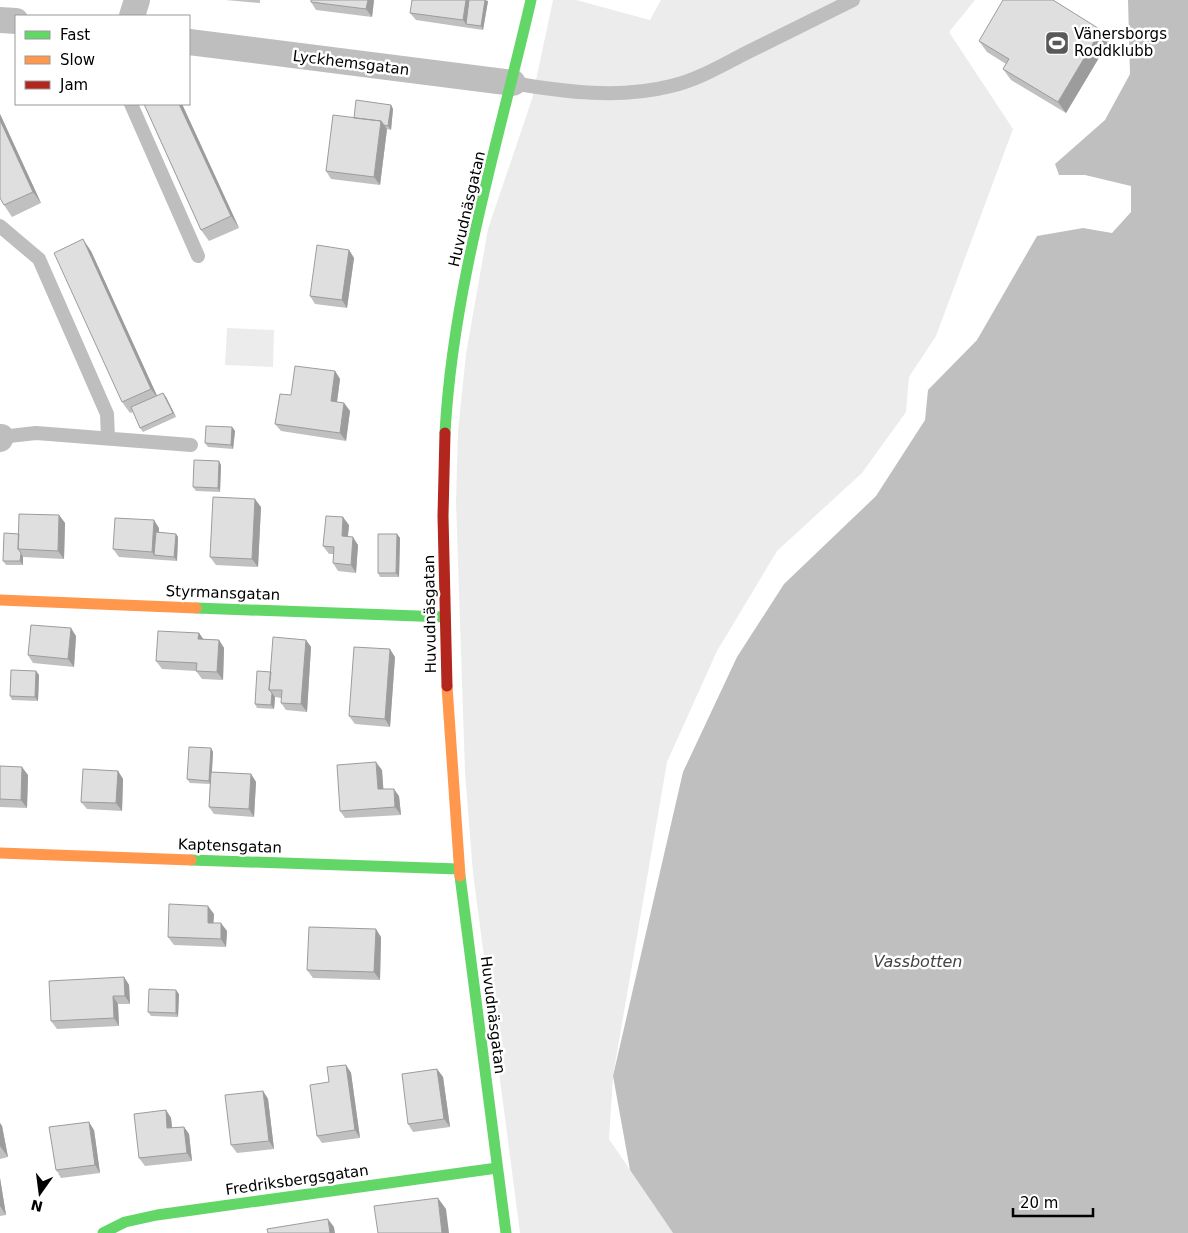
<svg xmlns="http://www.w3.org/2000/svg" width="1188" height="1233" viewBox="0 0 1188 1233" font-family="'DejaVu Sans',sans-serif">
  <style>
    .green { fill: #ececec }
    .water { fill: #bfbfbf }
    .lines { fill: none; stroke-linecap: round; stroke-linejoin: round }
    .lane { stroke: #bebebe; stroke-width: 14 }
    .street { stroke: #bebebe; stroke-width: 26 }
    .fast { stroke: #63d668; stroke-width: 11 }
    .slow { stroke: #ff974d; stroke-width: 11 }
    .jam { stroke: #b3261e; stroke-width: 11 }
    .wall { fill: #c0c0c0 }
    .shaded-wall { fill: #9c9c9c }
    .building { fill: #dfdfdf; stroke: #9c9c9c }
    .labels { text-anchor: middle; stroke-width: 5; stroke-linejoin: round; paint-order: stroke }
    .poi-label { font-size: 15px; fill: #000; stroke: #fff; text-anchor: start }
    .street-label { font-size: 15px; fill: #000; stroke: #fff }
    .water-label { font-size: 16px; font-style: italic; fill: #444; stroke: #fff }
  </style>
  <rect width="100%" height="100%" fill="#fff"/>
  <!-- green -->
  <path class="green" d="M553,0H576L650,20L661,0H975L949,32L1013,129L936,336L909,377L906,412L862,473L777,551L717,651L667,762L613,1076L609,1139L673,1233H520L473,873L465,772L456,502L458,431L466,354L488,229L532,99Z
    M227,328L274,330L273,367L225,365Z"/>
  <!-- water -->
  <path class="water" d="M1128,0H1188V1233H673L630,1170L613,1076L683,772L737,657L784,584L876,496L925,420L928,390L977,340L1037,236L1083,228L1112,233L1131,212V186L1085,175H1059L1055,164L1105,120L1130,74Z"/>
  <g class="lines">
    <!-- lane -->
    <path class="lane" d="M513,83C564,92 620,99 671,86C697,80 721,66 744,54C781,36 817,18 853,0
      M131,104L198,256
      M0,226L39,259L107,414L108,438
      M0,437L36,433L191,445"/>
    <!-- street -->
    <path class="street" d="M132,16L137,0
      M0,20L16,21
      M189,42L513,83
      M0,439L1,437"/>
    <!-- fast -->
    <path class="fast" d="M445,433C453,286 498,143 531,0
      M196,608L445,617
      M191,860L459,869
      M460,876L506,1233
      M103,1233L125,1222L157,1215L497,1168"/>
    <!-- slow -->
    <path class="slow" d="M0,600L196,608
      M447,686L460,876
      M0,853L191,860"/>
    <!-- jam -->
    <path class="jam" d="M445,433L443,516L447,686"/>
  </g>
  <!-- wall -->
  <path class="wall" d="M226,0H260V3Z
    M374,0L372,17L316,10L311,2Z
    M488,1L483,30L416,20L410,13Z
    M979,41H1109L1066,113L1011,80L1003,69L1006,64L987,52Z
    M144,104H182L239,228L209,241L201,230Z
    M391,105L393,109L391,130L387,129L380,185L331,179L326,171L354,118Z
    M0,114L41,203L12,217L4,205Z
    M349,250L354,258L347,308L315,304L310,296Z
    M91,251L157,396L163,393L166,397L176,417L143,432L140,428L133,412L130,413L122,402Z
    M335,371L340,379L337,402L344,403L350,411L346,441L281,431L275,424L291,395Z
    M232,427L235,431L233,449L208,447L205,443Z
    M221,465L220,492L196,491L193,487Z
    M261,507L258,567L216,565L210,557Z
    M59,515L65,523L64,559L23,557V565H6L3,561L19,534Z
    M349,525L348,537L358,545L356,573L338,571L333,563V554H329L323,546Z
    M159,528V532L176,534L178,537L177,561L119,557L113,549Z
    M397,534L400,538L399,577H380L378,573Z
    M199,633L203,639L219,640L224,648L223,680L202,679L196,671L162,669L156,661Z
    M76,636L74,667L33,663L28,655Z
    M306,640L311,647L307,712L286,710L281,703V698L275,697L274,709L257,708L255,704L271,672Z
    M395,657L390,727L355,724L349,716Z
    M36,671L39,675L38,701L12,700L10,696Z
    M211,748L213,752L212,772L251,774L256,782L254,817L214,814L209,807L210,784L190,783L187,779Z
    M0,766L28,775L27,808L0,807Z
    M382,770L383,789L399,796L401,815L345,818L340,811Z
    M118,771L123,779L122,811L87,809L81,802Z
    M214,914L213,923L227,931L226,947L174,945L168,937Z
    M381,937L380,980L313,978L307,970Z
    M124,977L129,985L130,1004H118L119,1026L57,1029L51,1021Z
    M179,994L178,1017L151,1016L148,1012Z
    M346,1065L351,1073L360,1138L322,1143L317,1136L329,1082Z
    M437,1069L443,1077L450,1127L413,1132L408,1124Z
    M263,1091L268,1099L274,1149L237,1153L231,1145Z
    M166,1110L171,1118L172,1128L184,1127L189,1134L192,1161L145,1166L139,1158Z
    M0,1123L2,1126L8,1157L0,1159Z
    M94,1130L100,1173L61,1178L56,1170Z
    M0,1178L6,1215L0,1216Z"/>
  <!-- shaded-wall -->
  <path class="shaded-wall" d="M368,0H374L372,17L366,9Z
    M466,0H473L466,24L463,20Z
    M485,0L488,1L483,30L481,26Z
    M1101,30L1109,41L1066,113L1058,102Z
    M179,104H182L239,228L231,216Z
    M391,105L393,109L391,130L388,126Z
    M0,114L41,203L33,192L0,120Z
    M381,121L387,129L380,185L374,177Z
    M83,239L91,251L159,400L151,389Z
    M349,250L354,258L347,308L342,300Z
    M335,371L340,379L336,409L331,401Z
    M163,393L166,397L176,417L173,413Z
    M344,403L350,411L346,441L340,433Z
    M232,427L235,431L233,449L231,445Z
    M219,461L221,465L220,492L218,488Z
    M255,499L261,507L258,567L252,559Z
    M59,515L65,523L64,559L58,551Z
    M343,517L349,525L347,544L342,536Z
    M154,520L159,528L157,556L154,555L152,552Z
    M176,534L178,537L177,561L174,557Z
    M397,534L400,538L399,577L396,573Z
    M353,537L358,545L356,573L351,565Z
    M21,553L23,557V565L20,561Z
    M71,628L76,636L74,667L68,659Z
    M199,633L204,640L198,639Z
    M219,640L224,648L223,680L217,672Z
    M306,640L311,647L307,712L301,704Z
    M390,649L395,657L390,727L385,719Z
    M36,671L39,675L38,701L35,697Z
    M272,693L275,697L274,709L271,705Z
    M211,748L213,752L211,785L209,781Z
    M376,762L382,770L384,797L378,789Z
    M22,767L28,775L27,808L21,800Z
    M118,771L123,779L122,811L116,803Z
    M251,774L256,782L254,817L249,809Z
    M394,789L399,796L401,815L395,807Z
    M208,906L214,914L213,931L208,923Z
    M221,923L227,931L226,947L221,939Z
    M376,929L381,937L380,980L374,972Z
    M124,977L129,985L130,1004L125,996Z
    M176,990L179,994L178,1017L176,1013Z
    M113,996L118,1004L119,1026L114,1018Z
    M346,1065L351,1073L360,1138L355,1130Z
    M437,1069L443,1077L450,1127L444,1119Z
    M263,1091L268,1099L274,1149L269,1141Z
    M166,1110L171,1118L173,1136L167,1128Z
    M89,1122L94,1130L100,1173L95,1165Z
    M0,1123L2,1126L8,1157L0,1146Z
    M184,1127L189,1134L192,1161L187,1153Z
    M0,1178L6,1215L0,1206Z
    M438,1198L446,1209L449,1233H442Z
    M328,1219L334,1227L335,1233H330Z"/>
  <!-- building -->
  <path class="building" d="M311,0H368L366,9L311,2Z
    M412,0H466L463,20L410,13Z
    M469,0H485L481,26L466,24Z
    M1003,0H1053L1101,30L1058,102L1003,69L1009,59L979,41Z
    M356,100L391,105L388,126L384,125L381,121L354,118Z
    M144,104H179L231,216L201,230Z
    M333,115L381,121L374,177L326,171Z
    M0,120L33,192L4,205L0,198Z
    M83,239L151,389L122,402L54,253Z
    M317,245L349,250L342,300L310,296Z
    M295,366L335,371L331,401L344,403L340,433L275,424L280,394L291,395Z
    M163,393L173,413L140,428L131,407Z
    M206,426L232,427L231,445L205,443Z
    M194,460L219,461L218,488L193,487Z
    M213,497L255,499L252,559L210,557Z
    M19,514L59,515L58,551L18,549Z
    M326,516L343,517L342,536L353,537L351,565L333,563L334,547L323,546Z
    M115,518L154,520L152,552L113,549Z
    M156,532L176,534L174,557L154,555Z
    M4,533L19,534L18,549L21,553L20,561H3Z
    M378,534H397L396,573H378Z
    M31,625L71,628L68,659L28,655Z
    M158,631L199,633L198,639L219,640L217,672L196,671L197,663L156,661Z
    M273,637L306,640L301,704L281,703L282,690H269Z
    M354,647L390,649L385,719L349,716Z
    M11,670L36,671L35,697L10,696Z
    M257,671L271,672L269,690L272,693L271,705L255,704Z
    M189,747L211,748L209,781L187,779Z
    M376,762L378,789H394L395,807L340,811L337,765Z
    M0,766L22,767L21,800L0,799Z
    M83,769L118,771L116,803L81,802Z
    M211,772L251,774L249,809L209,807Z
    M169,904L208,906V923H221V939L168,937Z
    M309,927L376,929L374,972L307,970Z
    M124,977L125,996H113L114,1018L51,1021L49,981Z
    M149,989L176,990V1013L148,1012Z
    M346,1065L355,1130L317,1136L310,1085L329,1082L327,1067Z
    M437,1069L444,1119L408,1124L402,1074Z
    M263,1091L269,1141L231,1145L225,1095Z
    M166,1110L167,1128L184,1127L187,1153L139,1158L134,1114Z
    M89,1122L95,1165L56,1170L49,1127Z
    M438,1198L442,1233H378L374,1206Z
    M328,1219L330,1233H268L267,1229Z"/>
  <!-- icons -->
  <defs>
    <symbol id="stadium-square" viewBox="-11 -11 22 22"><rect x="-9" y="-9" width="18" height="18" rx="4" fill="#595959" stroke="#fff"/><path d="M0-5a6.5 5 0 1 0 0 10a6.5 5 0 1 0 0-10ZM-3.5-1.8h7v3.6h-7Z" fill="#fff"/></symbol>
  </defs>
  <g fill-rule="evenodd">
    <use href="#stadium-square" x="1043" y="29" width="28" height="28"/>
  </g>
  <g class="labels">
    <!-- poi labels -->
    <g class="poi-label">
      <text x="1074" y="39">Vänersborgs<tspan x="1074" dy="17">Roddklubb</tspan></text>
    </g>
    <!-- street labels -->
    <g class="street-label">
      <text transform="translate(351 63) rotate(7)" y="5">Lyckhemsgatan</text>
      <text transform="translate(467 209) rotate(-77)" y="5">Huvudnäsgatan</text>
      <text transform="translate(223 593) rotate(2)" y="5">Styrmansgatan</text>
      <text transform="translate(430 614) rotate(-91)" y="5">Huvudnäsgatan</text>
      <text transform="translate(230 846) rotate(2)" y="5">Kaptensgatan</text>
      <text transform="translate(493 1015) rotate(83)" y="5">Huvudnäsgatan</text>
      <text transform="translate(297 1180) rotate(-8)" y="5">Fredriksbergsgatan</text>
    </g>
    <!-- water labels -->
    <g class="water-label">
      <text x="918" y="967">Vassbotten</text>
    </g>
  </g>
  <!-- legend -->
  <rect x="15" y="15" width="175" height="90" fill="#ffffff" stroke="#999999"/>
  <rect x="25" y="31" width="25" height="8" fill="#63d668" stroke="#999999"/>
  <text x="60" y="40" font-size="15" fill="#000000">Fast</text>
  <rect x="25" y="56" width="25" height="8" fill="#ff974d" stroke="#999999"/>
  <text x="60" y="65" font-size="15" fill="#000000">Slow</text>
  <rect x="25" y="81" width="25" height="8" fill="#b3261e" stroke="#999999"/>
  <text x="60" y="90" font-size="15" fill="#000000">Jam</text>
  <!-- north arrow -->
  <g transform="translate(40 1193) rotate(194)" stroke="#ffffff" stroke-width="4" paint-order="stroke">
  <path d="M0-4L9 19L0 12L-9 19Z" fill="#000000"/>
  <text y="-8" font-size="14" font-weight="bold" text-anchor="middle" fill="#000000">N</text>
  </g>
  <!-- scale -->
  <path d="M1013 1208v8h80v-8" fill="none" stroke="#000000" stroke-width="2.5"/>
  <text x="1020" y="1208" font-size="15" fill="#000000" stroke="#ffffff" stroke-width="4" paint-order="stroke">20 m</text>
</svg>
